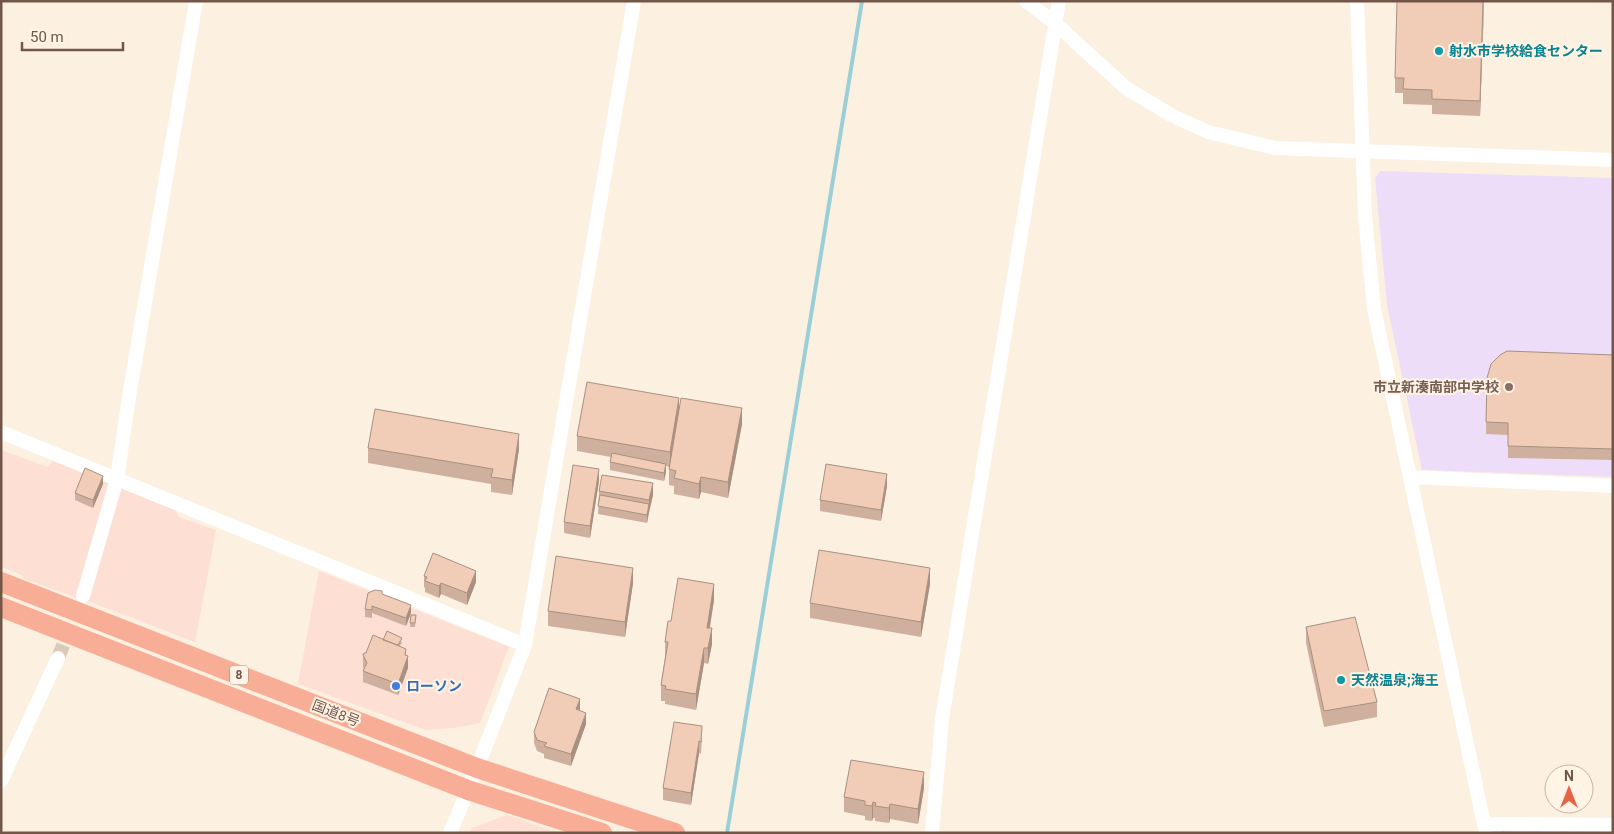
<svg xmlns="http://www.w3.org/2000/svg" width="1614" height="834" viewBox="0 0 1614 834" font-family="Roboto,'Noto Sans JP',sans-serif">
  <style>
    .commercial { fill: #fddfd3 }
    .education { fill: #edddf8 }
    .park { fill: url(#park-tufts) }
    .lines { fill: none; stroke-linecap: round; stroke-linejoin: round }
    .stream { stroke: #9bcfd7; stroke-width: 4 }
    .minor-tunnel { stroke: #dacaba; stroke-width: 14; stroke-dasharray: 14 7; stroke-linecap: butt }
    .minor { stroke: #fff; stroke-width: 14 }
    .highway { stroke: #f7ad96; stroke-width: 20 }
    .wall { fill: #cfb09e }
    .shaded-wall { fill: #a99081 }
    .building { fill: #f1cdb8; stroke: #a99081 }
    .culture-dot { fill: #0f9aa8; stroke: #fff4e6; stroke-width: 2 }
    .education-dot { fill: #8d6e63; stroke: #fff4e6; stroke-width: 2 }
    .shop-dot { fill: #3f7fe0; stroke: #fff4e6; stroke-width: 2 }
    .labels { text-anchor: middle; stroke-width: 4; stroke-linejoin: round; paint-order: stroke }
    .shield { fill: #fff4e6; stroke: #9c8577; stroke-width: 1 }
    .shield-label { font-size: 12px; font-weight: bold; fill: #725648 }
    .culture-label { font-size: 14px; font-weight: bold; fill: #0d838f; stroke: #fff4e6; text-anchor: start }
    .education-label { font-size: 14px; font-weight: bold; fill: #785e54; stroke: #fff4e6; text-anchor: end }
    .shop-label { font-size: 14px; font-weight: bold; fill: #366cbe; stroke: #fff4e6; text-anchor: start }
    .street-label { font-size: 14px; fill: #725648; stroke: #fff4e6 }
  </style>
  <defs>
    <pattern id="park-tufts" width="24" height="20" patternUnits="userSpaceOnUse" patternTransform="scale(1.25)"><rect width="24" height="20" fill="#d1e9bf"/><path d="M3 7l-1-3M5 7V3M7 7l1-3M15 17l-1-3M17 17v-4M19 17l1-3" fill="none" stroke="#aec09d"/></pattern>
  </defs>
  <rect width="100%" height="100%" fill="#fcf0e0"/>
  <!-- commercial -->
  <path class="commercial" d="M1,450L48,467L53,460L109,482L101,517L77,598L23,578L22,575L1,567Z
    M119,487L174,507L179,517L216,530L195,642L87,601Z
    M319,571L509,647L480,723L453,728L426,730L298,684Z
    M507,815L516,818L558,833H470L472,828Z"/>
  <!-- education -->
  <path class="education" d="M1380,171L1613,178V477L1422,470L1387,305L1375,178Z"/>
  <!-- park -->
  <path class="park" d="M1490,828L1613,830V833H1491Z"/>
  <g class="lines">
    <!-- stream -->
    <path class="stream" d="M727,833L862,1"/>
    <!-- minor-tunnel -->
    <path class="minor-tunnel" d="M58,658L80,603"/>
    <!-- minor -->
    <path class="minor" d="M1026,1L1056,24L1126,88L1171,115L1208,132L1275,148L1613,160
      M1357,1L1365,216L1374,309L1486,833
      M1,432L525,645
      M1410,477L1613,486
      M83,596L117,479L129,397L196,1
      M1,781L58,658
      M1485,824L1613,825
      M450,833L477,768L525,645L634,1
      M932,833L942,719L1059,1"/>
    <!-- highway -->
    <path class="highway" d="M1,582L477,768L675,833
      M1,607L468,790L602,833"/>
  </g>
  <!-- wall -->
  <path class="wall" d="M1484,1L1480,116L1432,114V105L1403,104V93H1395V78Z
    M1613,355V460L1508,458V435L1486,434L1487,378Z
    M679,412L742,424L728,498L701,492L699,499L674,494V486L669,485V467L666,466V472L664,481L610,470V462L611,457L577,451V436Z
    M368,448L519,449L512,495L491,492V484L368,463Z
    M599,481L590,538L564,533V522Z
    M103,484L93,508L75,500V493Z
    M887,486L881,521L820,511V500Z
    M599,491L653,495L647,523L598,514Z
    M424,576L476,582L467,605L441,594L439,598L425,592V588L424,587Z
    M633,583L625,637L548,626V611Z
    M930,584L921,637L810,618V603Z
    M382,594L411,613L406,626L372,613V618L365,617V609Z
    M714,600L710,628L712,644L708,664L704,663L696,710L665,704V701H661V685L665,657V642L671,621Z
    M411,615H416L415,627H410Z
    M1306,627L1377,702V717L1324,727L1306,643Z
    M383,640L402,642L400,646L406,655L408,668L398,695L363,682V671L364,669L363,667V655L366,653Z
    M580,710L586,724L571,766L544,758V754L537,751L534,743V732Z
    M702,738L701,754L699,753L691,805L663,800V788Z
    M924,788L918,824L890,819L889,823L875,821V818H873L872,821L865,820V816L844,812V797Z"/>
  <!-- shaded-wall -->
  <path class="shaded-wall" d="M1484,1V8L1480,116V101Z
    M679,398V413L670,467V452Z
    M742,408V424L728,498V482Z
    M519,434V449L512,495V480Z
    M666,464V472L664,481V473Z
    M599,469V481L590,538V526Z
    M887,474V486L881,521V510Z
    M103,476V484L93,508V500Z
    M701,477V492L699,499V484Z
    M653,483V495L649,511V500Z
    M649,504V511L647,523V515Z
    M633,568V583L625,637V622Z
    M930,568V584L921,637V622Z
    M476,571V582L467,605V593Z
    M441,583V594L439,598V586Z
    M714,584V600L707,643V628Z
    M411,605V613L406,626V618Z
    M712,628V644L708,664V648Z
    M704,648V663L696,710V694Z
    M408,656V668L398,695V684Z
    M580,699V710L576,709Z
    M586,713V724L571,766V754Z
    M699,741V753L691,805V793Z
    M924,772V788L918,824V809Z
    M873,802V818L872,821V806Z
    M890,804V819L889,823V808Z"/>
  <!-- building -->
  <path class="building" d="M1397,1H1483L1480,101L1432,99V90L1403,89L1404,78H1395Z
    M1507,351L1613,355V449L1508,446V423L1486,422L1487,378L1491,364L1500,355Z
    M587,382L679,398L670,452L577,436Z
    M681,398L742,408L728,482L701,477L699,484L674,478L676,471L669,469Z
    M375,409L519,434L512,480L491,477L493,469L368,448Z
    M612,453L666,464L664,473L610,462Z
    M826,464L887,474L881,510L820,500Z
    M573,465L599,469L590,526L564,522Z
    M85,468L103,476L93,500L75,493Z
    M602,475L653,483L649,500L599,491Z
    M600,495L649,504L647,515L598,506Z
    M819,550L930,568L921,622L810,603Z
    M433,553L476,571L467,593L441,583L439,586L425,581L427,577L424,576Z
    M556,556L633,568L625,622L548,611Z
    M678,578L714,584L707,628H712L708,648H704L696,694L665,689L666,686L661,685L668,642H665L668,621H671Z
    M375,590L382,591V594L411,605L406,618L372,606V610L365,609L368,593Z
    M411,615H416L415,623H410Z
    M1355,617L1377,702L1324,711L1306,627Z
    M387,631L402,638L398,645L383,640Z
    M373,635L406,649L405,655L408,656L398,684L363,671L367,663L363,655L364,653H366Z
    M549,688L580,699L576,709L586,713L571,754L544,746L547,743L537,740L534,732Z
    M674,722L702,726L701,742L699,741L691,793L663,788Z
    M851,760L924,772L918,809L890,804L889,808L875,806L876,803L873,802L872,806L865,805V801L844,797Z"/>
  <!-- markers -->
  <g class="culture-dot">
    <circle cx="1439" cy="51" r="5"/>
    <circle cx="1341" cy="680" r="5"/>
  </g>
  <circle class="education-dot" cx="1509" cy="387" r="5"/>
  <circle class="shop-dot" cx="396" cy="686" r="5"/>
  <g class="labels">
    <!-- shield labels -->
    <rect class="shield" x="230" y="665.5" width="18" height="19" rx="4"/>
    <g class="shield-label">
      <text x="239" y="679">8</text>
    </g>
    <!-- culture labels -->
    <g class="culture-label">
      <text x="1449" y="56">射水市学校給食センター</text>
      <text x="1351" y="685">天然温泉;海王</text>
    </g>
    <!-- education labels -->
    <g class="education-label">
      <text x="1499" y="392">市立新湊南部中学校</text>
    </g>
    <!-- shop labels -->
    <g class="shop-label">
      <text x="406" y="691">ローソン</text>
    </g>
    <!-- street labels -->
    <g class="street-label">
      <text transform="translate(336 713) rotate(21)" y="5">国道8号</text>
    </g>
  </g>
  <!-- border -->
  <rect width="1614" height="834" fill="none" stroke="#725648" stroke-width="5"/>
  <!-- north arrow -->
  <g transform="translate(1569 789)"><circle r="24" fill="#fff4e6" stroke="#c7b5a7"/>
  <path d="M0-4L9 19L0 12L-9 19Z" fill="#e76444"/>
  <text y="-8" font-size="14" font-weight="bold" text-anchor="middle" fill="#725648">N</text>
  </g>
  <!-- scale -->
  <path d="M22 42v8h101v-8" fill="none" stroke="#725648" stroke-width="2.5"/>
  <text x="30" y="42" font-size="15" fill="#725648" stroke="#fff4e6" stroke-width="4" paint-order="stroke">50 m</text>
</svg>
